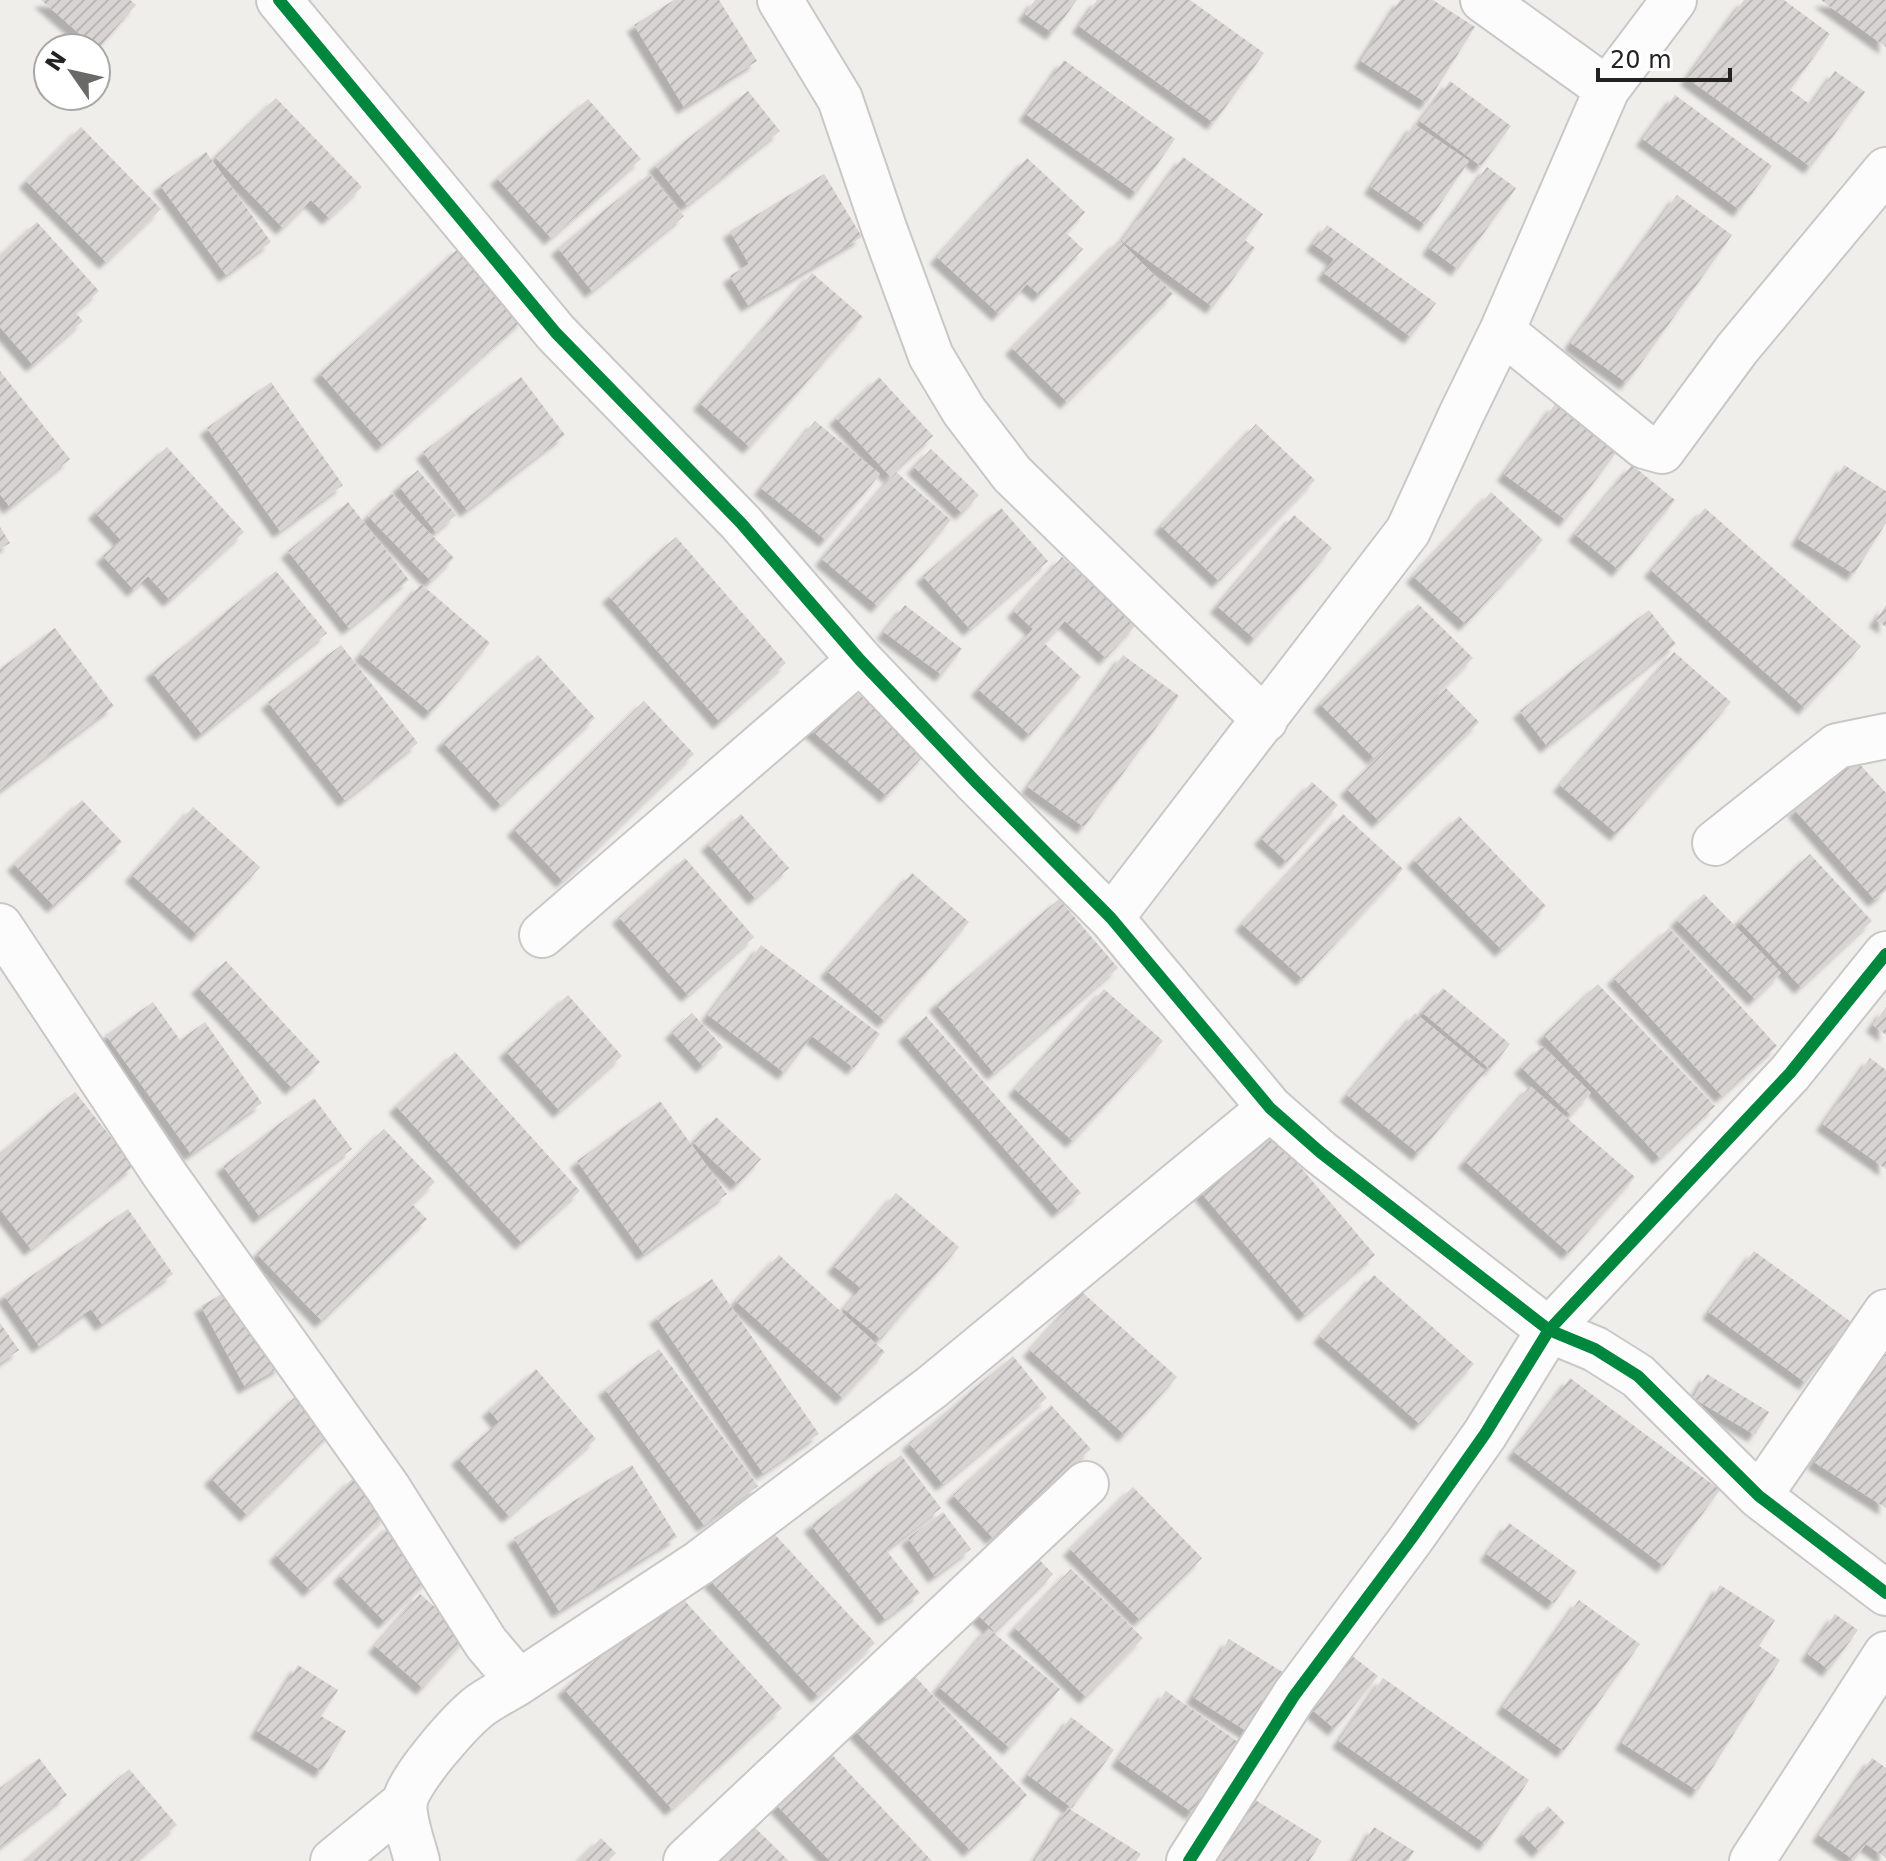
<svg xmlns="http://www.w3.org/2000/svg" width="1886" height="1861" viewBox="0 0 1886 1861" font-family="'DejaVu Sans',sans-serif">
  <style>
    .building { fill: url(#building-hatch); filter: url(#shadow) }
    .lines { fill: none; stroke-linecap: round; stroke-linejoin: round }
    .minor-casing { stroke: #c9c8c7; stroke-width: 48 }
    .minor { stroke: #fdfcfc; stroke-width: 44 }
    .cycleway-casing { stroke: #fff; stroke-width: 17 }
    .cycleway { stroke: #00873e; stroke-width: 12 }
  </style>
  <defs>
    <pattern id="building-hatch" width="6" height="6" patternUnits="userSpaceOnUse" patternTransform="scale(2)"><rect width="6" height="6" fill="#d7d4d2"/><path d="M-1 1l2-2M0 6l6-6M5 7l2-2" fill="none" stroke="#b8b6b4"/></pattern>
    <filter id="shadow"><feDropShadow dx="-7" dy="7" stdDeviation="2" flood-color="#0004"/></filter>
  </defs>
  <rect width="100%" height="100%" fill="#f0eeeb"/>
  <!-- building -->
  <path class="building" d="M41,0H130L136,5L96,51V48Z
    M674,0H719L757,61L684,107L634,25Z
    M1035,0H1077L1053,33L1025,14Z
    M1097,0H1190L1264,53L1214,123L1079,26Z
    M1400,0H1433L1475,27L1427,103L1361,61Z
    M1744,0H1784L1830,34L1790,90L1811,105L1835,71L1865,92L1811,167L1687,78Z
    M1821,0H1886V47Z
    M1064,60L1175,139L1137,193L1026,114Z
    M1450,81L1511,126L1481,166L1420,121Z
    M748,91L780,131L687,205L655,165Z
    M1675,95L1772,166L1740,210L1643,139Z
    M276,98L362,187L329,218L311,200L283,228L215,157Z
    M588,99L641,159L551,238L497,178Z
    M1414,124L1469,161L1426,225L1371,187Z
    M81,127L161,209L106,262L26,181Z
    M206,152L271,242L226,275L160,185Z
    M1183,157L1263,214L1245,240L1255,248L1213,307L1122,241Z
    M1027,158L1085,212L1066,233L1083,249L1040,295L1027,284L999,314L937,257Z
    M1487,167L1516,188L1458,269L1429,248Z
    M649,174L684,216L592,291L558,248Z
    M824,174L862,237L748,305L730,276L749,264L730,231Z
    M1677,195L1732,235L1627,383L1571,343Z
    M37,222L99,291L75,312L83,321L33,365L0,327V255Z
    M1327,225L1436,303L1411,337L1324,273L1334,259L1313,244Z
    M1119,240L1173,294L1067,402L1012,348Z
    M460,247L524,319L383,445L320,373Z
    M812,273L863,317L750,447L700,403Z
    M0,371L70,459L10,507L0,494Z
    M521,377L565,435L467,510L423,452Z
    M879,377L933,436L890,476L836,418Z
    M271,382L343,485L280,531L207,428Z
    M1555,404L1618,450L1566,520L1504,474Z
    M815,421L880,474L826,540L761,488Z
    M1256,424L1315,480L1219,581L1161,526Z
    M167,447L244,532L170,600L148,576L134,590L103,556L121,540L95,512Z
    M931,449L979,495L962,513L914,467Z
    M1632,465L1675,500L1619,570L1575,534Z
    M1844,465L1886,491V523L1854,574L1798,539Z
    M418,470L456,515L436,532L399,486Z
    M896,472L951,520L878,606L822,559Z
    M1491,492L1543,540L1466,624L1413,576Z
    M391,493L454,558L431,581L368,516Z
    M348,502L409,580L349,628L288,551Z
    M1001,508L1048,561L970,629L923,576Z
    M1705,508L1861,646L1805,708L1651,570Z
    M1294,515L1332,548L1255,639L1217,606Z
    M0,527L10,543L0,549Z
    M676,537L786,663L720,722L609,596Z
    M1062,557L1136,625L1106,658L1065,621L1044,643L1081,677L1030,735L978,689L1033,629L1014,611Z
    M276,571L327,633L202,734L152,672Z
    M421,584L490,643L431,713L361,654Z
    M1418,604L1473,658L1374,758L1320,704Z
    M905,605L962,649L942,675L884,632Z
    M1886,605V627L1876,620Z
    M1649,610L1676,644L1547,746L1520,711Z
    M55,628L114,706L0,791V669Z
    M341,645L418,743L345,800L268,702Z
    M1674,652L1731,702L1617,834L1560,785Z
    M538,655L595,718L501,805L443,742Z
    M1123,655L1179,696L1084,827L1028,787Z
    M847,684L926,753L887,796L809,728Z
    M1446,688L1479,722L1379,821L1347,789Z
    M644,701L694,754L563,881L514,829Z
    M1854,758L1886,793V891L1875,900L1795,810Z
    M1312,782L1338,805L1287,862L1261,838Z
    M82,800L122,842L54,906L14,864Z
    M193,807L260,867L198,935L132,875Z
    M741,814L789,868L755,898L708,844Z
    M1343,814L1403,869L1303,979L1242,924Z
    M1459,816L1546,906L1502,950L1414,860Z
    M1810,854L1872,921L1801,987L1739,921Z
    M685,858L754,937L688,995L619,917Z
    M912,873L969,922L885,1021L827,971Z
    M1704,894L1781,973L1755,999L1677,920Z
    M1059,899L1118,968L994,1073L936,1004Z
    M1669,928L1777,1046L1722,1096L1614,978Z
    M761,945L880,1034L854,1068L812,1036L785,1073L708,1015Z
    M226,961L320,1062L292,1088L198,987Z
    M1598,984L1715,1106L1660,1158L1544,1035Z
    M1443,988L1510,1044L1490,1069L1422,1012Z
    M1104,989L1163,1041L1073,1141L1015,1089Z
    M568,995L622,1056L560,1111L506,1051Z
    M153,1002L180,1040L205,1022L262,1103L191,1154L106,1035Z
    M1886,1007V1035L1873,1025Z
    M692,1013L723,1047L703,1066L672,1032Z
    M1415,1013L1486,1071L1419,1154L1347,1095Z
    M926,1016L1081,1193L1059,1211L905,1035Z
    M1542,1046L1591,1093L1571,1115L1521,1067Z
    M455,1052L580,1191L522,1243L396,1106Z
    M1870,1058L1886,1070V1169L1823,1124Z
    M1530,1086L1635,1177L1569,1253L1465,1161Z
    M75,1092L134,1166L31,1249L0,1209V1153Z
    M314,1098L352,1149L260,1217L223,1166Z
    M660,1101L727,1194L644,1254L577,1161Z
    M716,1117L761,1159L738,1184L693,1142Z
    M384,1129L435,1182L412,1204L427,1219L322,1321L257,1254Z
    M1268,1129L1375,1255L1305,1315L1198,1189Z
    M896,1193L959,1247L881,1339L844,1309L861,1288L834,1266Z
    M128,1209L173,1274L102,1324L91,1309L39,1346L4,1295Z
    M1754,1251L1851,1322L1806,1383L1709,1312Z
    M779,1255L885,1352L843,1398L736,1301Z
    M1374,1275L1474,1364L1420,1424L1320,1336Z
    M712,1279L819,1434L763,1473L656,1317Z
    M238,1285L282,1366L245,1387L201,1306Z
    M1082,1292L1177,1377L1125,1435L1030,1350Z
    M0,1323L19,1350L0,1363Z
    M659,1349L758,1486L704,1525L605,1389Z
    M1886,1351V1508L1814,1462Z
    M1013,1356L1047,1398L943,1484L909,1443Z
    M536,1369L596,1439L509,1516L458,1458L499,1422L489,1410Z
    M1707,1374L1769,1412L1755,1435L1693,1398Z
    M1570,1378L1720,1490L1664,1566L1514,1452Z
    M298,1394L333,1431L247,1515L211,1478Z
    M1051,1405L1091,1449L993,1538L953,1495Z
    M901,1455L941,1508L886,1550L920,1593L885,1619L811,1525Z
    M632,1465L677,1537L559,1611L514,1538Z
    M353,1478L388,1514L310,1590L276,1555Z
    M1133,1487L1202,1558L1140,1620L1070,1549Z
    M943,1512L971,1549L935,1576L908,1538Z
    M1509,1523L1577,1572L1554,1603L1487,1554Z
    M391,1524L437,1571L385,1622L340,1576Z
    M767,1526L875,1643L818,1696L710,1580Z
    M1028,1548L1053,1574L995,1632L969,1606Z
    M1071,1569L1143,1638L1086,1697L1015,1628Z
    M1720,1585L1775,1620L1759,1646L1780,1660L1698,1791L1622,1743Z
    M674,1589L782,1708L672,1809L564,1689Z
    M420,1594L468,1636L423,1688L375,1646Z
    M1579,1600L1640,1644L1564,1751L1503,1707Z
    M1835,1614L1858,1630L1829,1670L1808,1654Z
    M988,1628L1060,1689L1010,1748L939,1687Z
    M1229,1639L1289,1676L1251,1734L1193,1697Z
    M1351,1655L1378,1676L1335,1729L1310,1708Z
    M298,1665L338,1690L321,1716L346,1731L322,1771L257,1731Z
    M906,1667L1027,1795L970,1850L848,1723Z
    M1383,1678L1529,1780L1486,1844L1339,1741Z
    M1166,1691L1241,1744L1193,1813L1118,1760Z
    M1071,1717L1114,1750L1072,1808L1028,1775Z
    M820,1742L932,1861H830L766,1794Z
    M39,1758L67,1795L0,1847V1788Z
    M1872,1758L1886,1768V1858L1866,1844L1854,1860L1819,1835Z
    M129,1769L177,1825L136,1861H24Z
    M1244,1793L1322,1841L1309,1861H1217L1206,1854Z
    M1548,1806L1565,1823L1539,1851L1522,1834Z
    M1068,1808L1141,1854L1136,1861H1035Z
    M744,1817L789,1861H701Z
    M1374,1827L1414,1851L1408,1861H1354Z
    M601,1838L616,1853L608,1861H578Z"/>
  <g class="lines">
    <defs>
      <path id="minor" d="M279,0L556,333L741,523L860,660L976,782L1111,918L1270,1108L1320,1152L1549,1330L1595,1349L1638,1376L1759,1496L1886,1593
        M780,0L840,99L884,228L931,356L964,411L1012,474L1265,720
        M1483,0L1607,89
        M1502,331L1644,446L1662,451L1737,349L1886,170
        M1715,843L1837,746L1886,736
        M1111,918L1408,531L1461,415L1502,331L1607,89L1674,0
        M0,926L165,1175L388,1488L486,1643L519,1682C505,1691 489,1698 477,1708C459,1723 409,1779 405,1801C402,1816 413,1845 417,1861
        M542,935L860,660
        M1759,1496L1886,1312
        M519,1682L699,1563L932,1387L1270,1108
        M333,1861L405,1802
        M686,1861L1086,1484
        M1189,1861L1294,1696L1411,1539L1485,1434L1549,1330L1790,1073L1886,954
        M1752,1861L1886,1654"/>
    </defs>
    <!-- minor casing -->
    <use href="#minor" class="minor-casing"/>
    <!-- minor -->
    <use href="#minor" class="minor"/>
    <defs>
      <path id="cycleway" d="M279,0L556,333L741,523L860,660L976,782L1111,918L1270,1108L1320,1152L1549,1330L1595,1349L1638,1376L1759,1496L1886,1593
        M1189,1861L1294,1696L1411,1539L1485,1434L1549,1330L1790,1073L1886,954"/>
    </defs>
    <!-- cycleway casing -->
    <use href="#cycleway" class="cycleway-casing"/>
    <!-- cycleway -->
    <use href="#cycleway" class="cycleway"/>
  </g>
  <!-- north arrow -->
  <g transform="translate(72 72) rotate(304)"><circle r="38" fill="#ffffff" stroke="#a7a7a7" stroke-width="2"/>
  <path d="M0-6L14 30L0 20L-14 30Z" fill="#6a6968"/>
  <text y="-12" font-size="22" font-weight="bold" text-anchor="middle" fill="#222222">N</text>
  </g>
  <!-- scale -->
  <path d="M1598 68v12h132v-12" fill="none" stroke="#222222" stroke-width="4"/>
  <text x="1610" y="68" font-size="24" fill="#222222" stroke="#ffffff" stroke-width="6" paint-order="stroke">20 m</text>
</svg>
